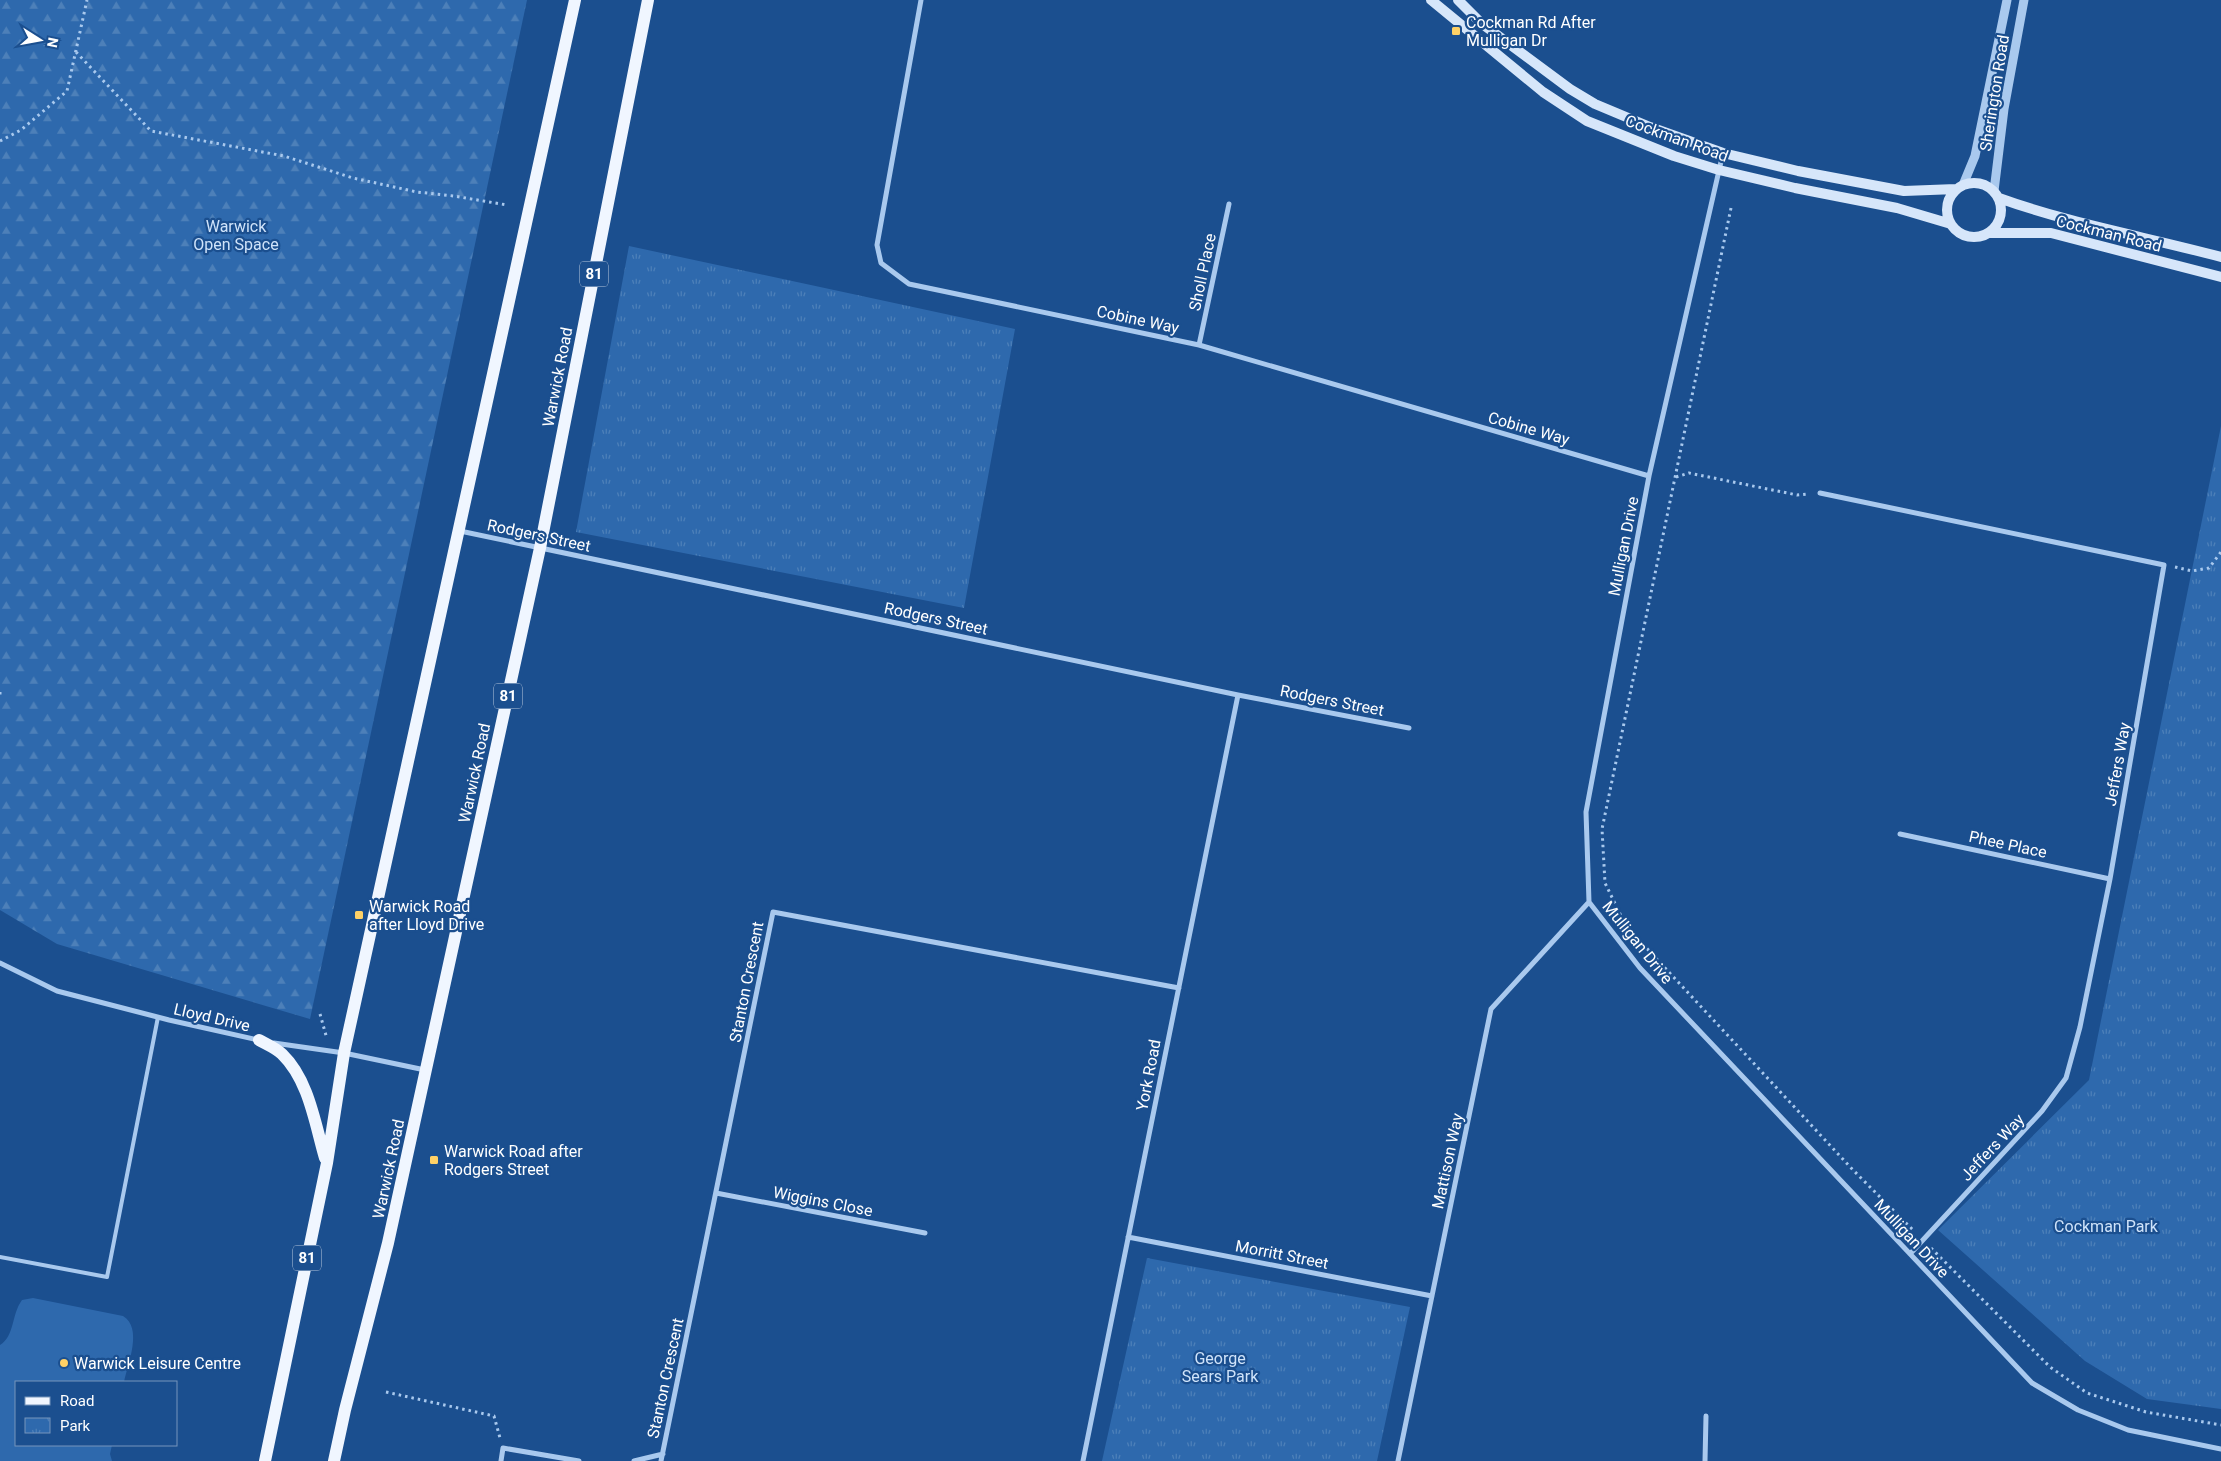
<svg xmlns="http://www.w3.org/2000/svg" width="2221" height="1461" viewBox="0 0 2221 1461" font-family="Roboto,sans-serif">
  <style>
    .forest { fill: url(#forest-firs) }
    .park { fill: url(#park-tufts) }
    .garden { fill: #2e69ad }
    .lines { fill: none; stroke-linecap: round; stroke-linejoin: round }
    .path { stroke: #a9c9ee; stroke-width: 3; stroke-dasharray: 2.5 4; stroke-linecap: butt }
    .service { stroke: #a9c9ee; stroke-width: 4 }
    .minor { stroke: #a9c9ee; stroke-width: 5 }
    .tertiary { stroke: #a9c9ee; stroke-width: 9 }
    .secondary { stroke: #d6e6fa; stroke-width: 10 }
    .primary { stroke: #f0f6ff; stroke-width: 12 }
    .poi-dot { fill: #ffd166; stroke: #1b4f8f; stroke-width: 2 }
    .labels { text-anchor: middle; stroke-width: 4.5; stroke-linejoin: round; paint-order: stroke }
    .shield { fill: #1b4f8f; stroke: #bbcadd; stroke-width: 1 }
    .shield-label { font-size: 15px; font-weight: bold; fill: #fff }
    .poi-label { font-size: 16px; fill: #fff; stroke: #1b4f8f; text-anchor: start }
    .street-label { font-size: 16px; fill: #fff; stroke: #1b4f8f }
    .park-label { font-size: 16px; fill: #cfe3fa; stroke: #1b4f8f }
  </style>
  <defs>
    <pattern id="forest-firs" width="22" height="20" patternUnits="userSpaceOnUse" patternTransform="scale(1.25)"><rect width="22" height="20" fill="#2e69ad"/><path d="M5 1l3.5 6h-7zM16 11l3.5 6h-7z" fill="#4d80b9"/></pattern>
    <pattern id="park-tufts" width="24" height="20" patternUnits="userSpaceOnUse" patternTransform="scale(1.25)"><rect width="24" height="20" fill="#2e69ad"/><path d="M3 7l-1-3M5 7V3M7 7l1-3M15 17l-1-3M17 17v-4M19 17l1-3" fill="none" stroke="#4d80b9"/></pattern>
  </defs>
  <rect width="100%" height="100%" fill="#1b4f8f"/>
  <!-- forest -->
  <path class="forest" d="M0,0H527L310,1019L57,944L0,910Z"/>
  <!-- park -->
  <path class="park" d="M629,246L1015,329L964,608L576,532Z
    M2221,426V1409L2147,1399L2085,1361L1938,1230L2089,1080Z
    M1147,1258L1410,1307L1377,1461H1102Z"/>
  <!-- garden -->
  <path class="garden" d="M33,1298L123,1316C143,1328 128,1363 124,1382H16V1445H112L110,1454L112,1461H0V1345C15,1336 11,1315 22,1300Z"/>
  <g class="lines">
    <!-- path -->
    <path class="path" d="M76,52L151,131L284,156L353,178L417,192L454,196L507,205
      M0,141L21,130L67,91L87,0
      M1731,208L1602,829L1605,883L1626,926L1853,1170L1914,1231
      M1676,477L1689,473L1797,495L1807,494
      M2175,567L2192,571L2209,568L2221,552
      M0,692V697
      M320,1014L327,1039
      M1931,1248L2050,1367L2087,1393L2146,1412L2221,1425
      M386,1392L494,1416L500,1438"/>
    <!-- service -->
    <path class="service" d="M0,1257L107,1277L158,1017"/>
    <!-- minor -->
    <path class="minor" d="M921,0L877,245L881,263L909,284L1199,345L1649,476
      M1723,153L1649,476L1586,812L1589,902L1640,968L2032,1383L2078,1410L2128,1430L2221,1449
      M1199,345L1229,204
      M1820,493L2164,565L2110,879L2080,1027L2066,1078L2042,1111L1910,1254
      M460,531L1238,695L1409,728
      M1900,834L2110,879
      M0,963L57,991L169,1020L258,1040
      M274,1043L344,1053L425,1070
      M716,1193L925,1233
      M1128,1237L1432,1296
      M501,1461L503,1448L579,1461
      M634,1461L663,1454
      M661,1461L773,912L1179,988
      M1083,1461L1238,695
      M1398,1461L1491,1009L1589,902
      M1705,1461L1706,1416"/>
    <!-- tertiary -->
    <path class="tertiary" d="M1963,185L1975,156L2007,0
      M1994,191L2004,109L2024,0"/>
    <!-- secondary -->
    <path class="secondary" d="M1431,0L1543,92L1587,121L1674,156L1719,170L1795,188L1897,208L1951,224
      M1458,0L1481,23L1570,89L1595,104L1650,127L1723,153L1798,171L1904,191L1956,189
      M1947 210a27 27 0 1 1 54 0a27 27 0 1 1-54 0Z
      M1999,198C2071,224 2147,237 2221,257
      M1989,233H2051L2221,277"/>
    <!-- primary -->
    <path class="primary" d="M259,1040C266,1044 276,1048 282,1054C309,1080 315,1124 325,1158
      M265,1461L327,1163L344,1053L575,0
      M334,1461L345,1410L388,1243L540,548L648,0"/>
  </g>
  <!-- markers -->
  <g class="poi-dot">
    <rect x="1451" y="26" width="10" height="10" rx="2.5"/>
    <rect x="354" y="910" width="10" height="10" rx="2.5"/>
    <rect x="429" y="1155" width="10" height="10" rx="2.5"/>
    <circle cx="64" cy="1363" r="5"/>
  </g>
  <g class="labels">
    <!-- shield labels -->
    <g class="shield">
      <rect x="580" y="261.5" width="28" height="25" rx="4"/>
      <rect x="494" y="683.5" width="28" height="25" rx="4"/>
      <rect x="293" y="1245.5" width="28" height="25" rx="4"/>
    </g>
    <g class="shield-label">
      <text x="594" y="279">81</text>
      <text x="508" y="701">81</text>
      <text x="307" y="1263">81</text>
    </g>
    <!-- poi labels -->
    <g class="poi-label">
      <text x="1466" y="28">Cockman Rd After<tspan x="1466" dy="18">Mulligan Dr</tspan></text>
      <text x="369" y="912">Warwick Road<tspan x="369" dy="18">after Lloyd Drive</tspan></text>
      <text x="444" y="1157">Warwick Road after<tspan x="444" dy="18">Rodgers Street</tspan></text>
      <text x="74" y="1369">Warwick Leisure Centre</text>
    </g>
    <!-- street labels -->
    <g class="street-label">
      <text transform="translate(1994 93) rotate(-81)" y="6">Sherington Road</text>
      <text transform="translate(1677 138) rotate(20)" y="6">Cockman Road</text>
      <text transform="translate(2109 233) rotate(14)" y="6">Cockman Road</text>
      <text transform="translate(1202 272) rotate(-78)" y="6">Sholl Place</text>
      <text transform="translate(1138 319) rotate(12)" y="6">Cobine Way</text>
      <text transform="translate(557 377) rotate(-79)" y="6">Warwick Road</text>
      <text transform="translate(1529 428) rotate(16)" y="6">Cobine Way</text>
      <text transform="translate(539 535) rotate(12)" y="6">Rodgers Street</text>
      <text transform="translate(1623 546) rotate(-79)" y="6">Mulligan Drive</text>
      <text transform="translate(936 618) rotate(12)" y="6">Rodgers Street</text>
      <text transform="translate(1332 700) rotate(11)" y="6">Rodgers Street</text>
      <text transform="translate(2117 764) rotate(-80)" y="6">Jeffers Way</text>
      <text transform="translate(474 773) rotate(-78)" y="6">Warwick Road</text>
      <text transform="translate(2008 844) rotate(12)" y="6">Phee Place</text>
      <text transform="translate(1638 942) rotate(51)" y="6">Mulligan Drive</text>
      <text transform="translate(746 982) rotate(-79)" y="6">Stanton Crescent</text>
      <text transform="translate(212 1017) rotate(13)" y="6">Lloyd Drive</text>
      <text transform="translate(1148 1075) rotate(-79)" y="6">York Road</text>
      <text transform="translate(1992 1147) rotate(-47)" y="6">Jeffers Way</text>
      <text transform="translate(1447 1161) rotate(-78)" y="6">Mattison Way</text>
      <text transform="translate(388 1169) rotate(-78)" y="6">Warwick Road</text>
      <text transform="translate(823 1201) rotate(11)" y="6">Wiggins Close</text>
      <text transform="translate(1912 1238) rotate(47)" y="6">Mulligan Drive</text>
      <text transform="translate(1282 1254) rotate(11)" y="6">Morritt Street</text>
      <text transform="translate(665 1378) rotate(-78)" y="6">Stanton Crescent</text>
    </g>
    <!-- park labels -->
    <g class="park-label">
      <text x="236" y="232">Warwick<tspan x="236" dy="18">Open Space</tspan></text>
      <text x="2106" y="1232">Cockman Park</text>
      <text x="1220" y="1364">George<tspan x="1220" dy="18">Sears Park</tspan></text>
    </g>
  </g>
  <!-- legend -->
  <rect x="15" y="1381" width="162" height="65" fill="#1b4f8f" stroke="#7695bc"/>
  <rect x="25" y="1397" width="25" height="8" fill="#f0f6ff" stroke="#7695bc"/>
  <text x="60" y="1406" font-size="15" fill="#ffffff">Road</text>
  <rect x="25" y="1418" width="25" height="15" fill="url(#park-tufts)" stroke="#7695bc"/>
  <text x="60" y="1431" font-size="15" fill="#ffffff">Park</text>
  <!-- north arrow -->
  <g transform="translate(40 40) rotate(101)" stroke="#1b4f8f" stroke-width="4" paint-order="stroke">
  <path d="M0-4L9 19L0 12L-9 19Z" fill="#ffffff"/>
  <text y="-8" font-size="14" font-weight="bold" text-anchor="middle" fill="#ffffff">N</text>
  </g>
</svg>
